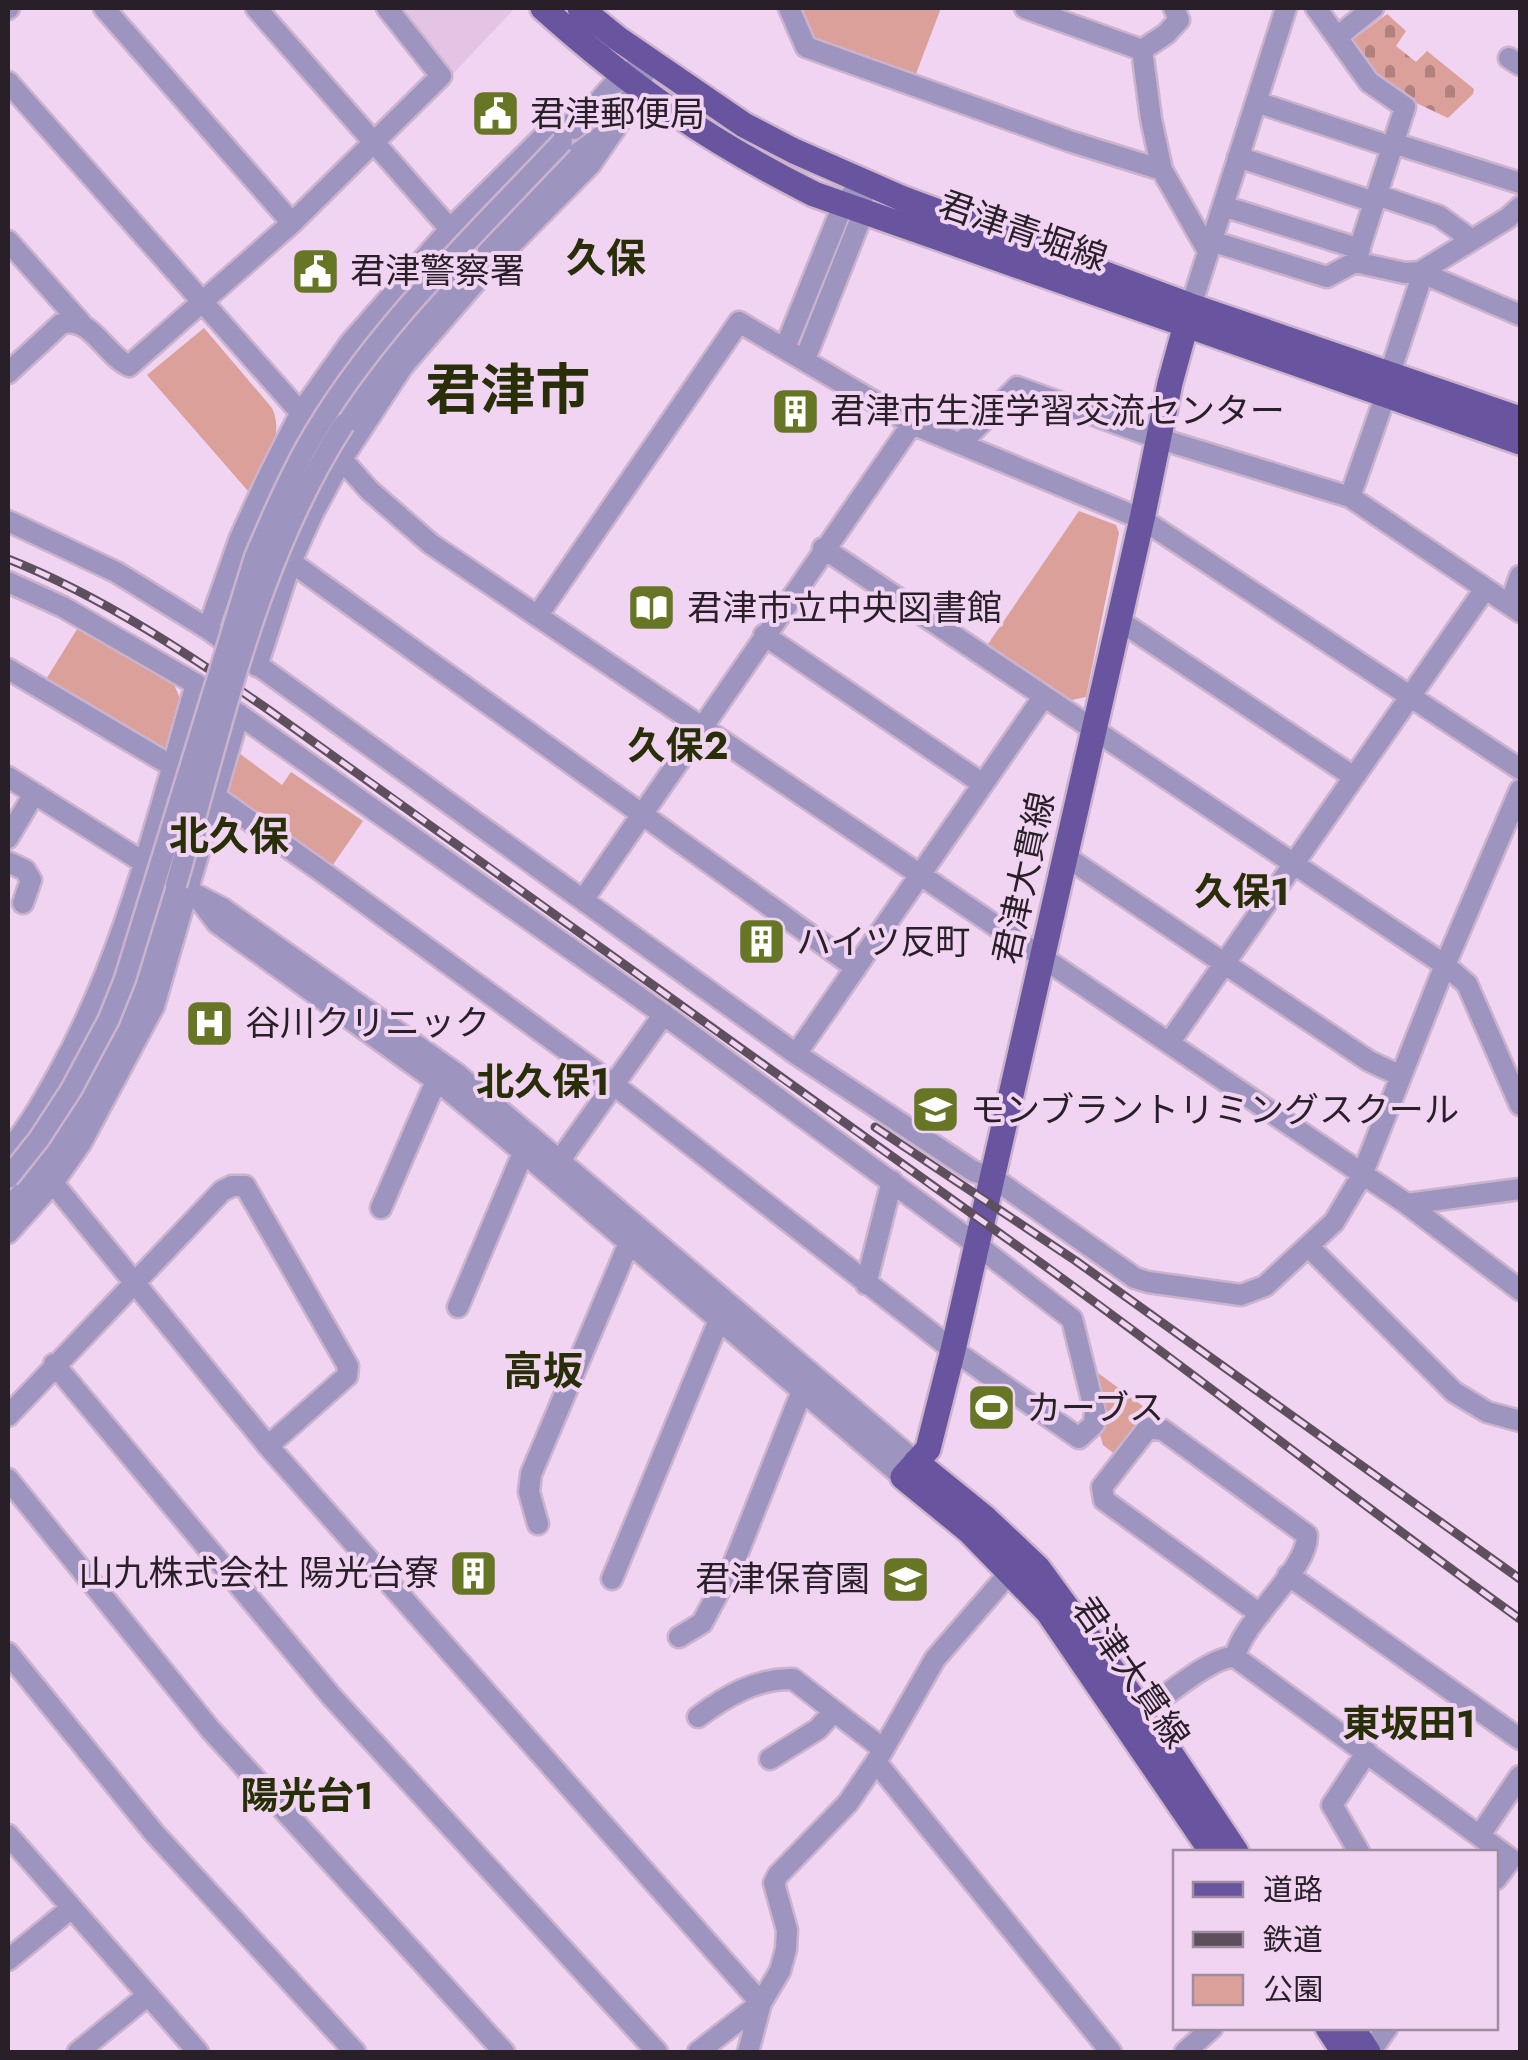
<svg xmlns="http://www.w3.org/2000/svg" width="1528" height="2060" viewBox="0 0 1528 2060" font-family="Jost,'Noto Sans JP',sans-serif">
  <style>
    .built { fill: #e4c4e5 }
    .cemetery { fill: url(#cemetery-stones) }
    .green { fill: #daa099 }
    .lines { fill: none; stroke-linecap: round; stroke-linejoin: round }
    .minor-casing { stroke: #ccb3cd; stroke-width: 25 }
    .major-casing { stroke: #ccb3cd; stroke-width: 30 }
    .minor { stroke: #9d95bf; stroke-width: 20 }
    .major { stroke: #6954a0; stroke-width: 25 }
    .rail-casing { stroke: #5e4f5e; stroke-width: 9 }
    .rail { stroke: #f0d4f1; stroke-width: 5; stroke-dasharray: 15; stroke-linecap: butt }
    .minor-bridge-casing { stroke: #ccb3cd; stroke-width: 25; stroke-linecap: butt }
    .minor-bridge { stroke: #9d95bf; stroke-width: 20 }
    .labels { text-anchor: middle; stroke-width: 8; stroke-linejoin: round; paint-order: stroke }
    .poi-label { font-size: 35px; fill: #291f29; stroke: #f0d4f1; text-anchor: start }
    .street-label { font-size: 35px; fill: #291f29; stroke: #f0d4f1 }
    .neighbourhood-label { font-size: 38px; font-weight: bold; fill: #282f08; stroke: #f0d4f1 }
    .quarter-label { font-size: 40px; font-weight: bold; fill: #282f08; stroke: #f0d4f1 }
    .town-label { font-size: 55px; font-weight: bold; fill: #282f08; stroke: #f0d4f1 }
  </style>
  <defs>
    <pattern id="cemetery-stones" width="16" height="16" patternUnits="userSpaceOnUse" patternTransform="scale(2.5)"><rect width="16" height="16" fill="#daa099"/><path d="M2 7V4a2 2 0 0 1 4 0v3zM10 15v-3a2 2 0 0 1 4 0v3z" fill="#b1827d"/></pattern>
  </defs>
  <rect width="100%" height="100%" fill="#f0d4f1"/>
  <!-- built -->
  <path class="built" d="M400,8H515L453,74Z"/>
  <!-- cemetery -->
  <path class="cemetery" d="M1387,14L1406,31L1396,46L1416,62L1427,51L1474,89L1473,94L1448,118L1410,100L1364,67L1351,41Z"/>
  <!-- green -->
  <path class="green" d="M797,8H941L914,79L817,44Z
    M204,328L272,408C286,439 263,464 248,491L147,375Z
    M1079,511L1116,525L1119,533L1086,697L1072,700L988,644Z
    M79,626L173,682L181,701L166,747L158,750L45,681Z
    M239,753L282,785L291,772L363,821L330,869L223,796Z
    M1094,1370L1151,1412L1116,1455L1103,1445L1099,1431Z"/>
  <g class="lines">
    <defs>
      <path id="minor" d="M104,8L292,223
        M256,8L450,229
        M789,8L806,47L1069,141L1162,170
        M1025,8L1142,50
        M1316,8L1369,82L1405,107L1355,262
        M8,9L9,8
        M1337,37L1373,8
        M1142,50L1151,119L1162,170L1208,251
        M1142,50L1166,34L1179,20L1174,8
        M1509,58L1520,65
        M8,82L369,490L431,544L1407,1204L1520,1290
        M1256,102L1392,147
        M574,129L622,75L634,69
        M1393,143L1520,183
        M1238,157L1374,202
        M1377,195L1439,216L1472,240
        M1223,206L1360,249
        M8,241L81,323
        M1211,241L1327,277L1355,262L1405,273L1420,272L1520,315
        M488,249L578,153L619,123C625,100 640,83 651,62
        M1420,272L1508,218L1520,207
        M1191,306L1286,8
        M785,348L843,205L852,194
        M805,359L863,213L861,181
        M8,373L61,324C90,314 105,355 129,366L292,223L441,76L387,8
        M1390,373L1423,273
        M344,424L401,347L465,274
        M960,444L1017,387L1157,438L1350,497L1520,612
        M1350,497L1386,394
        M8,521L116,572L208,629L796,1054L973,1171L993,1178L1135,1278L1148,1282L1241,1295L1265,1286L1334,1222L1362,1175L1445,965L1520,790
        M823,548L1445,965L1467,984L1520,1105
        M291,562L856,968
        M8,582L63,607L196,684L670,1019L977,1245L1072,1319L1095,1412L1094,1424L1079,1438L953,1350L613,1084L331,878L172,766L8,669
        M1510,605L1520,576
        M538,615L739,322L912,424L1142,519L1520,769
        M1117,619L1354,777
        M208,629L240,538L267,479L301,412L350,343L450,229L546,134L582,119
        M764,635L983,784
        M257,666L291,562L313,513L342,459L403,366L486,270L590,165L619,123
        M8,777L189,891L222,908L457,1074L916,1462
        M8,838L34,794
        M1065,856L1369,1061L1401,1076
        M8,862L25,870L31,880L23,903
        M583,900L912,424
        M201,902L217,923L446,1088L504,1136L903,1477
        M1169,1043L1485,589
        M796,1054L1044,696
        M8,1151C28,1128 43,1101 58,1074C126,953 157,817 196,684
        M560,1160L664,1014
        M53,1183L268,1446L761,2003
        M1407,1204L1520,1189
        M381,1208L436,1081
        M8,1209C92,1115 140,1005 176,885
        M8,1233L53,1183L81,1143L154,1006L239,714
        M1308,1246L1454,1392L1487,1412L1520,1421
        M866,1284L892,1181
        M458,1307L523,1153
        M54,1364L332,1697L657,2052
        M8,1416L222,1191L232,1186H245L348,1366L347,1376L268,1446
        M8,1479L210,1729L504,2052
        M538,1524L529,1492L531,1474L629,1243
        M1288,1575L1520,1739
        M612,1579L719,1320
        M679,1637L702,1623L733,1565L802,1391
        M8,1653L155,1834L355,2052
        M1235,1657C1243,1620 1308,1570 1307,1535L1163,1430L1148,1428L1102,1487L1104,1500L1260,1614
        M1143,1712C1163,1698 1213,1655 1235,1657L1511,1859L1496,1879
        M698,1717C726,1696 757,1678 793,1679L883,1749
        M770,1759L818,1729L834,1711
        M876,1762L1111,2052
        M8,1835L198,2052
        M1480,1835L1520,1776
        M1359,1852L1332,1805L1367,1752
        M8,1960L69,1910
        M78,2052L147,1996
        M698,2052L761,2003
        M748,2052L761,2003L780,1971L786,1949L787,1930L774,1883L778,1875L848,1803L876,1762L935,1659L1017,1564
        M1185,2052L1212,2028
        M1370,2052L1387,2028"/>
      <path id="major" d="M543,8C631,87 708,141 814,194L1520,442
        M580,8L617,38L744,125L794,151L901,198L1191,306L1520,419
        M1191,306L1170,383L1142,519L953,1350L928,1449L903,1477L969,1531L1048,1612L1212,1852
        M916,1462L985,1518L1038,1568L1143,1712L1236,1852
        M1328,2028L1344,2052
        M1352,2028L1368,2052"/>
    </defs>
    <!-- minor casing -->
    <use href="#minor" class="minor-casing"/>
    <!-- major casing -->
    <use href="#major" class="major-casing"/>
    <!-- minor -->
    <use href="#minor" class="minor"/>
    <!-- major -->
    <use href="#major" class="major"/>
    <defs>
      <path id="rail" d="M8,559C102,596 190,655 273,713C511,882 747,1054 985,1223C1167,1351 1340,1490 1520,1619
        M875,1127L1076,1261L1520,1579"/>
    </defs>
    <!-- rail casing -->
    <use href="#rail" class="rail-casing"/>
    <!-- rail -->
    <use href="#rail" class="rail"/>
    <defs>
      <path id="minor-bridge" d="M176,885C222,729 255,562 344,424
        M8,1178L39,1139L71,1090L109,1019L125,979L255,557C271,519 287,482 307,446C372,331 473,237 562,142"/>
    </defs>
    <!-- minor-bridge casing -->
    <use href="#minor-bridge" class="minor-bridge-casing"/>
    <!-- minor-bridge -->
    <use href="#minor-bridge" class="minor-bridge"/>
  </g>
  <!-- icons -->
  <defs>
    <symbol id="civic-square" viewBox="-11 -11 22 22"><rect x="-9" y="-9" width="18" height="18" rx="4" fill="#677624" stroke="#f0d4f1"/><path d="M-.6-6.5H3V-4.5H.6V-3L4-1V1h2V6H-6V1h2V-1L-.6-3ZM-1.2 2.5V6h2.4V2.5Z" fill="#fff"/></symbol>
    <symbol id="building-square" viewBox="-11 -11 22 22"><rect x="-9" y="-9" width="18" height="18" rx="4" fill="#677624" stroke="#f0d4f1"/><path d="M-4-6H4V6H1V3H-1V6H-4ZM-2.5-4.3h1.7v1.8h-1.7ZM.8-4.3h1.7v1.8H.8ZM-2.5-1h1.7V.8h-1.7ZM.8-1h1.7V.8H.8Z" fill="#fff"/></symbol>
    <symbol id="library-square" viewBox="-11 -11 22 22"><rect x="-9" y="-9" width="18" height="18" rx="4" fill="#677624" stroke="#f0d4f1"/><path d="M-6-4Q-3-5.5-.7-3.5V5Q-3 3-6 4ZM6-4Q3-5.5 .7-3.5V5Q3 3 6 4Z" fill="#fff"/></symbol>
    <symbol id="hospital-square" viewBox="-11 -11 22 22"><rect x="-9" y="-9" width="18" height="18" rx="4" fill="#677624" stroke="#f0d4f1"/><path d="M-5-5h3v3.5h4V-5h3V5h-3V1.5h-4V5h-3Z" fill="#fff"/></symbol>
    <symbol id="school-square" viewBox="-11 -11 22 22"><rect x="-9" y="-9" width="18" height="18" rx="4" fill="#677624" stroke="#f0d4f1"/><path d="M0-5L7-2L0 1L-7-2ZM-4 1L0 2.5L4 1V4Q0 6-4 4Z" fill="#fff"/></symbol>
    <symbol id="stadium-square" viewBox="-11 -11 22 22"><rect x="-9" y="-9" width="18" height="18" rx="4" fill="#677624" stroke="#f0d4f1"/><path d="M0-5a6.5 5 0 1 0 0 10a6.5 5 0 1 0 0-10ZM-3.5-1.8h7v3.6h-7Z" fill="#fff"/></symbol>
  </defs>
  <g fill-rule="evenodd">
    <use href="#civic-square" x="468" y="86" width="55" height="55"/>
    <use href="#civic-square" x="288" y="244" width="55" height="55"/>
    <use href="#building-square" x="768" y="384" width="55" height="55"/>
    <use href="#library-square" x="624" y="580" width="55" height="55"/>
    <use href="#building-square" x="734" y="914" width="55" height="55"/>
    <use href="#hospital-square" x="182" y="996" width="55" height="55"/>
    <use href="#school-square" x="908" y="1082" width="55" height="55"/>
    <use href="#stadium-square" x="964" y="1380" width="55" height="55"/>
    <use href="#building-square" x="446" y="1546" width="55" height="55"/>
    <use href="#school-square" x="878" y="1552" width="55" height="55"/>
  </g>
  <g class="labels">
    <!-- poi labels -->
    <g class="poi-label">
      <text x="530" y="126">君津郵便局</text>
      <text x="350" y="283">君津警察署</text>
      <text x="830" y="423">君津市生涯学習交流センター</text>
      <text x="687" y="620">君津市立中央図書館</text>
      <text x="796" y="954">ハイツ反町</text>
      <text x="245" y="1035">谷川クリニック</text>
      <text x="970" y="1122">モンブラントリミングスクール</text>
      <text x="1026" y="1420">カーブス</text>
      <text x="439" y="1585" text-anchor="end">山九株式会社 陽光台寮</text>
      <text x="870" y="1591" text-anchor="end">君津保育園</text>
    </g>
    <!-- street labels -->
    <g class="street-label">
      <text transform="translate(1023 231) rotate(19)" y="12">君津青堀線</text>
      <text transform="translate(1024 878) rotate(-78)" y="12">君津大貫線</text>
      <text transform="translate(1131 1672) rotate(55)" y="12">君津大貫線</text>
    </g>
    <!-- neighbourhood labels -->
    <g class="neighbourhood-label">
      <text x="678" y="759">久保2</text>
      <text x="1242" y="905">久保1</text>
      <text x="543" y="1095">北久保1</text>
      <text x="1409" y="1737">東坂田1</text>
      <text x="307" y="1809">陽光台1</text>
    </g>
    <!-- quarter labels -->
    <g class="quarter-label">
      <text x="606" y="272">久保</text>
      <text x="229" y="850">北久保</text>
      <text x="543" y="1385">高坂</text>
    </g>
    <!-- town labels -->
    <g class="town-label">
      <text x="508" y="409">君津市</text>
    </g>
  </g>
  <!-- border -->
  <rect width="1528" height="2060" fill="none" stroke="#291f29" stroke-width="20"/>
  <!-- legend -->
  <rect x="1173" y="1850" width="325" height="180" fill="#f0d4f1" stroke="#a08ca1" stroke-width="2.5"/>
  <rect x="1193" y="1882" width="50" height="15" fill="#6954a0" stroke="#a08ca1" stroke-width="2.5"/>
  <text x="1263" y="1900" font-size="30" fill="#291f29">道路</text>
  <rect x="1193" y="1932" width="50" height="15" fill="#5e4f5e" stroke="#a08ca1" stroke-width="2.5"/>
  <text x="1263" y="1950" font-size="30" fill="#291f29">鉄道</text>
  <rect x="1193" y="1975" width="50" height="30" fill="#daa099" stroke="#a08ca1" stroke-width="2.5"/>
  <text x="1263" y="2000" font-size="30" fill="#291f29">公園</text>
</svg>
